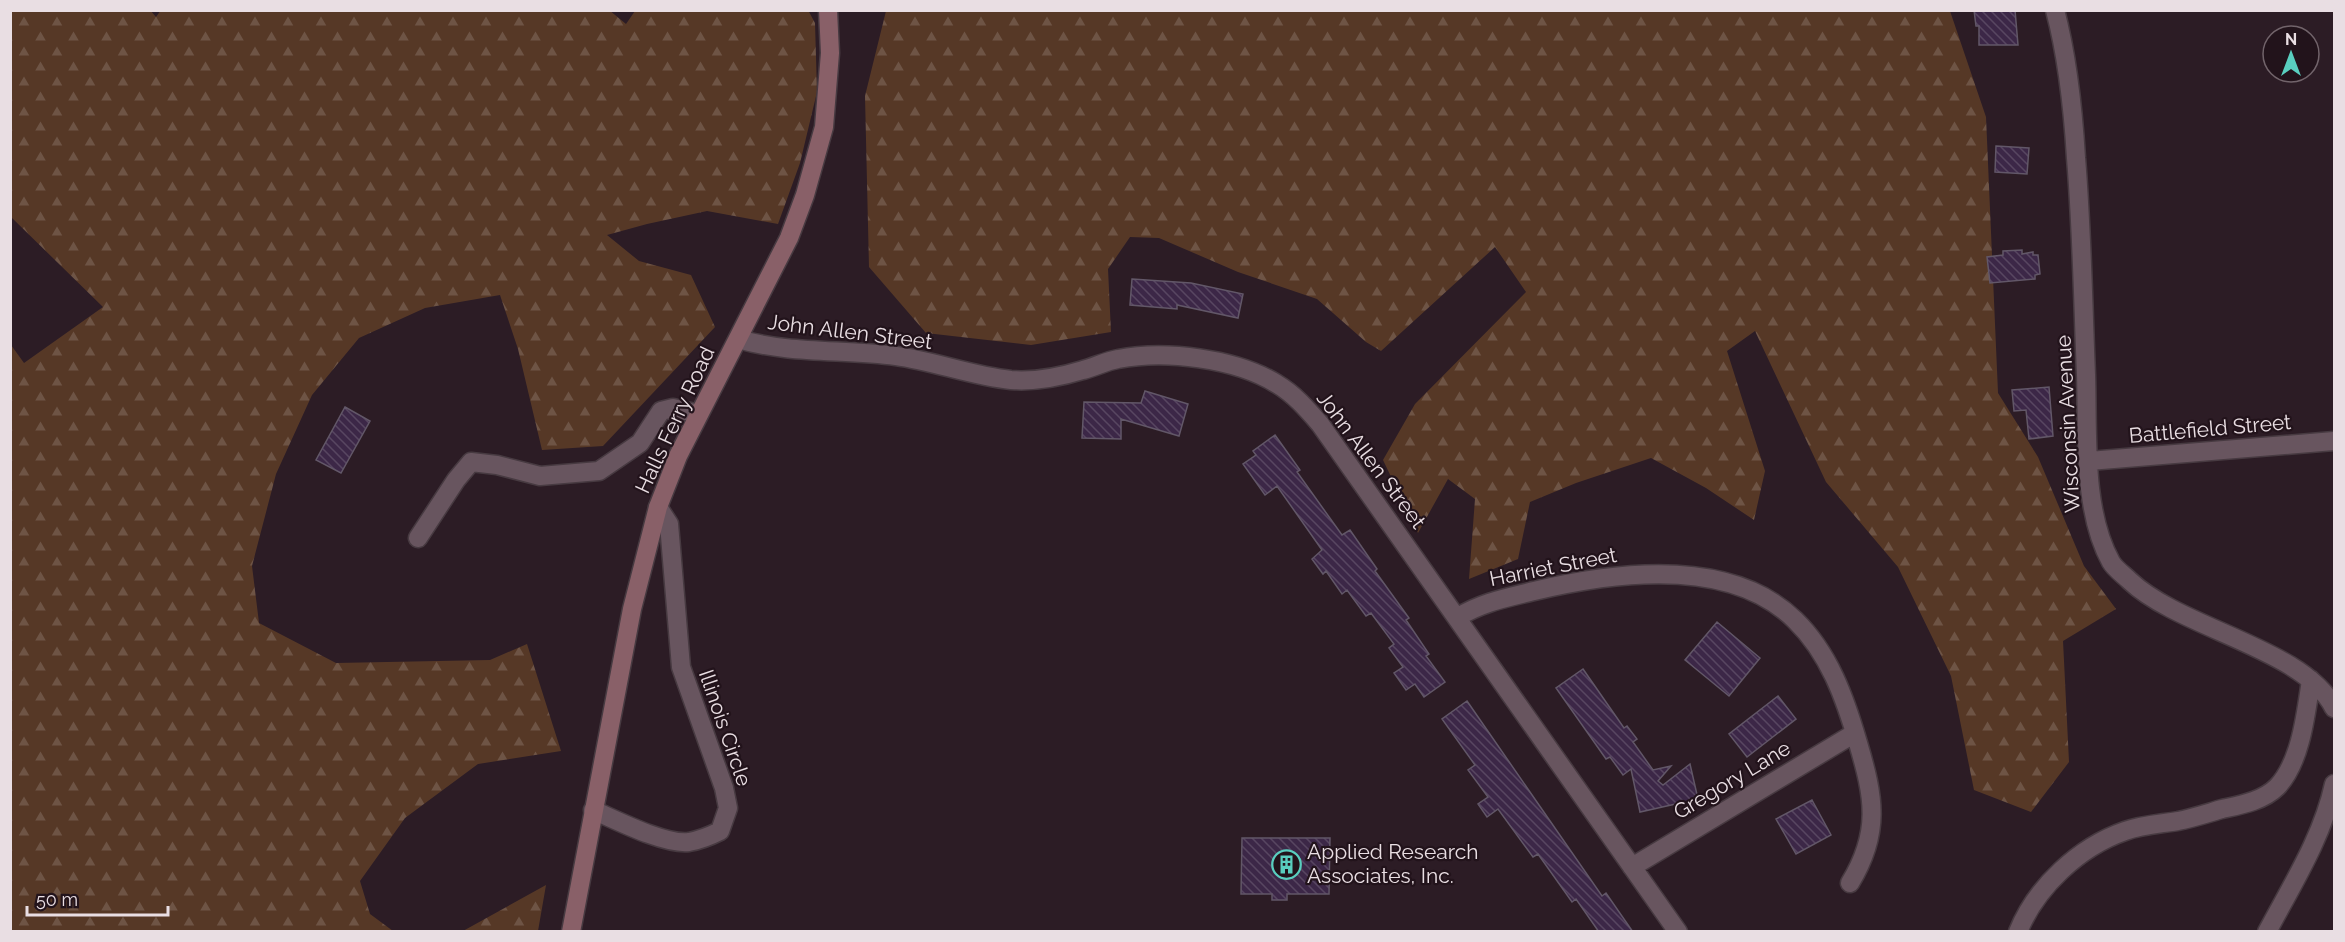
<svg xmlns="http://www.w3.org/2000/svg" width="2345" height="942" viewBox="0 0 2345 942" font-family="Raleway,sans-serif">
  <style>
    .forest { fill: url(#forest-firs) }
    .building { fill: url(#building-back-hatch); stroke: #625768; stroke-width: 1.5 }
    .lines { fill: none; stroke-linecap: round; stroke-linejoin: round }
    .street-casing { stroke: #473a41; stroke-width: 21 }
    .secondary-casing { stroke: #473a41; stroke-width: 21 }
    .street { stroke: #68555f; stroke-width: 18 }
    .secondary { stroke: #896068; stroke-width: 18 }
    .labels { text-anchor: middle; stroke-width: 4.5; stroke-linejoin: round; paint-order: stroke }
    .street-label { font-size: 21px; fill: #e9dee3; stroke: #22131b }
    .poi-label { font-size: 21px; fill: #e9dee3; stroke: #22131b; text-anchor: start }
  </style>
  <defs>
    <pattern id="forest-firs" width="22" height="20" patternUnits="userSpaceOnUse" patternTransform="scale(1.5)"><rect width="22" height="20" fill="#563826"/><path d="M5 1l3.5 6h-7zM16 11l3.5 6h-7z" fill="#6e5445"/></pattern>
    <pattern id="building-back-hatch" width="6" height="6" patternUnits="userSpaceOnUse" patternTransform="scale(1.5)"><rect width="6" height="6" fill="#3c2747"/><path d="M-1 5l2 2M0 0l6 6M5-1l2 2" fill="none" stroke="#584661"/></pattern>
  </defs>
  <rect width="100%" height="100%" fill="#2c1c25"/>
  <!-- forest -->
  <path class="forest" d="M150,10L156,17L161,10H609L626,24L635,11L808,10L815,23L817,92L800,163L778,224L707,211L647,224L607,235L639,261L691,275L715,327L603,446L542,450L518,349L500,295L425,308L359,338L312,395L276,474L252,566L259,623L336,663L490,660L527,644L561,751L478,764L405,818L360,881L370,914L393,931H11V345L24,363L103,307L11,217V11Z
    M886,11H1950L1986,117L1998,393L2038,457L2084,566L2116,609L2063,641L2069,762L2031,812L1974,790L1951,676L1898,567L1826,482L1755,331L1727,351L1765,471L1754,520L1706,488L1651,458L1576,483L1530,502L1518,559L1469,579L1475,499L1448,479L1418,533L1383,460L1415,404L1526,292L1495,247L1381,351L1366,342L1317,299L1238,272L1159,238L1130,237L1108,269L1111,332L1031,345L926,333L869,267L865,96Z
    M546,885L538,931H463Z"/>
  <!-- building -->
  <path class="building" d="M1974,10H2015L2018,45H1979V26H1976Z
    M1996,146L2029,148L2027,174L1995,172Z
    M2022,250V254L2033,252V255H2038L2040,274L2035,275V279L1990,283L1987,257L2003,255V251Z
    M1132,279L1191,283L1243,294L1238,318L1177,305V309L1130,305Z
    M2049,387L2053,436L2029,439L2026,410L2014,411L2012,390Z
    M1145,391L1188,404L1179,436L1121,419V439L1082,438L1084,402L1141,403Z
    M345,407L370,421L341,473L316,460Z
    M1275,435L1300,470L1297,472L1342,535L1350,530L1377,569L1375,571L1409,618L1406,620L1429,654L1426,656L1445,682L1424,697L1415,684L1406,690L1394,673L1403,667L1389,648L1394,644L1371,613L1366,616L1347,590L1342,594L1326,571L1323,574L1312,559L1322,550L1277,486L1265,495L1243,464L1256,455L1253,451Z
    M1717,622L1760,658L1729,696L1685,660Z
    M1583,669L1624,728L1627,726L1637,739L1633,742L1653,770L1671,766L1658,781L1663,785L1690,764L1698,799L1640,812L1631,769L1623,775L1610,757L1606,759L1556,688Z
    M1778,696L1796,719L1747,757L1729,734Z
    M1467,701L1602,896L1606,893L1633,932H1599L1576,899L1572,902L1538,854L1533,857L1498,809L1487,817L1478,804L1488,797L1468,770L1475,765L1442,719Z
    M1812,800L1831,835L1796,854L1776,819Z
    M1242,838H1330L1329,894H1287V900H1272V894H1241Z"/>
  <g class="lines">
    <defs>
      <path id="street" d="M2055,10C2068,59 2073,108 2076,158C2082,230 2083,303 2086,375C2088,433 2082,510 2111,562C2115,569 2124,575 2130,581C2181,629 2305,649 2334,708
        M738,339C789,354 843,349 896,356C934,361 972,376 1011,380C1036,382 1060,377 1083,370C1095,367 1106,361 1118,359C1165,350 1235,358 1277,384C1294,394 1307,409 1320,424L1678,932
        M2089,461L2334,441
        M418,538L456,480L471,462L497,465L540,476L599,471L640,443L661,411L673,408L699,414
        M1458,617C1483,602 1506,598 1534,591C1614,572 1730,556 1795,620C1829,653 1845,698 1858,743C1874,797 1881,832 1850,883
        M593,810C616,820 665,845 689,842C700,840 710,836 720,831L728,808L724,788L681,667L669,524L658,507
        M1632,867L1855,733
        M2018,932C2036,887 2079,847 2125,831C2142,825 2160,824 2178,821C2193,818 2208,813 2222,809C2240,805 2263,801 2277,787C2301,762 2306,713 2311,680
        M2267,932C2292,885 2323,836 2334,784"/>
      <path id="secondary" d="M571,932L632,609L658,507L678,456L789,238L805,195L824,127L830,53L828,10"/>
    </defs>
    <!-- street casing -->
    <use href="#street" class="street-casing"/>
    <!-- secondary casing -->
    <use href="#secondary" class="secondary-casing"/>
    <!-- street -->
    <use href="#street" class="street"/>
    <!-- secondary -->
    <use href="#secondary" class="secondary"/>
  </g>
  <!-- icons -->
  <defs>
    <symbol id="building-ring" viewBox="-11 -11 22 22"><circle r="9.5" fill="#22131b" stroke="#59cebf" stroke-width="1.5"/><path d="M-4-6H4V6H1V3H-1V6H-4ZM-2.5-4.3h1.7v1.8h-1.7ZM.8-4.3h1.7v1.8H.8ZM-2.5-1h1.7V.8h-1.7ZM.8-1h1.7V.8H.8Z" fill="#59cebf"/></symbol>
  </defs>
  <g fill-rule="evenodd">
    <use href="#building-ring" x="1270" y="848" width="33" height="33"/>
  </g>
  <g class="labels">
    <!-- street labels -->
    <g class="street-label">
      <text transform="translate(850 332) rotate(7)" y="7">John Allen Street</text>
      <text transform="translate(675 420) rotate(-65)" y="7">Halls Ferry Road</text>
      <text transform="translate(2068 424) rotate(-93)" y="7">Wisconsin Avenue</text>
      <text transform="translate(2210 429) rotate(-5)" y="7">Battlefield Street</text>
      <text transform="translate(1371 460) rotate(53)" y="7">John Allen Street</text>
      <text transform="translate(1553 567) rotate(-11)" y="7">Harriet Street</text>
      <text transform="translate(725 728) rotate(71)" y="7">Illinois Circle</text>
      <text transform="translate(1732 780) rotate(-31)" y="7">Gregory Lane</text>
    </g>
    <!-- poi labels -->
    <g class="poi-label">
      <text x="1307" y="859">Applied Research<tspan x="1307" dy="24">Associates, Inc.</tspan></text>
    </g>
  </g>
  <!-- border -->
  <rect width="2345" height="942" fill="none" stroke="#e9dee3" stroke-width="24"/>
  <!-- north arrow -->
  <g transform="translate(2291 54)"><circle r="28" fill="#22131b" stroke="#72646b" stroke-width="1.5"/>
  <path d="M0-4.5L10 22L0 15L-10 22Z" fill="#59cebf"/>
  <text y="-9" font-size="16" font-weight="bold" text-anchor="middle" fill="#e9dee3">N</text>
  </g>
  <!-- scale -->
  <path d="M27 906v9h141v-9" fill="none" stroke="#e9dee3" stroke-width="3"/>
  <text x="36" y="906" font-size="18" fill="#e9dee3" stroke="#22131b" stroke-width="4.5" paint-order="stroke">50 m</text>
</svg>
